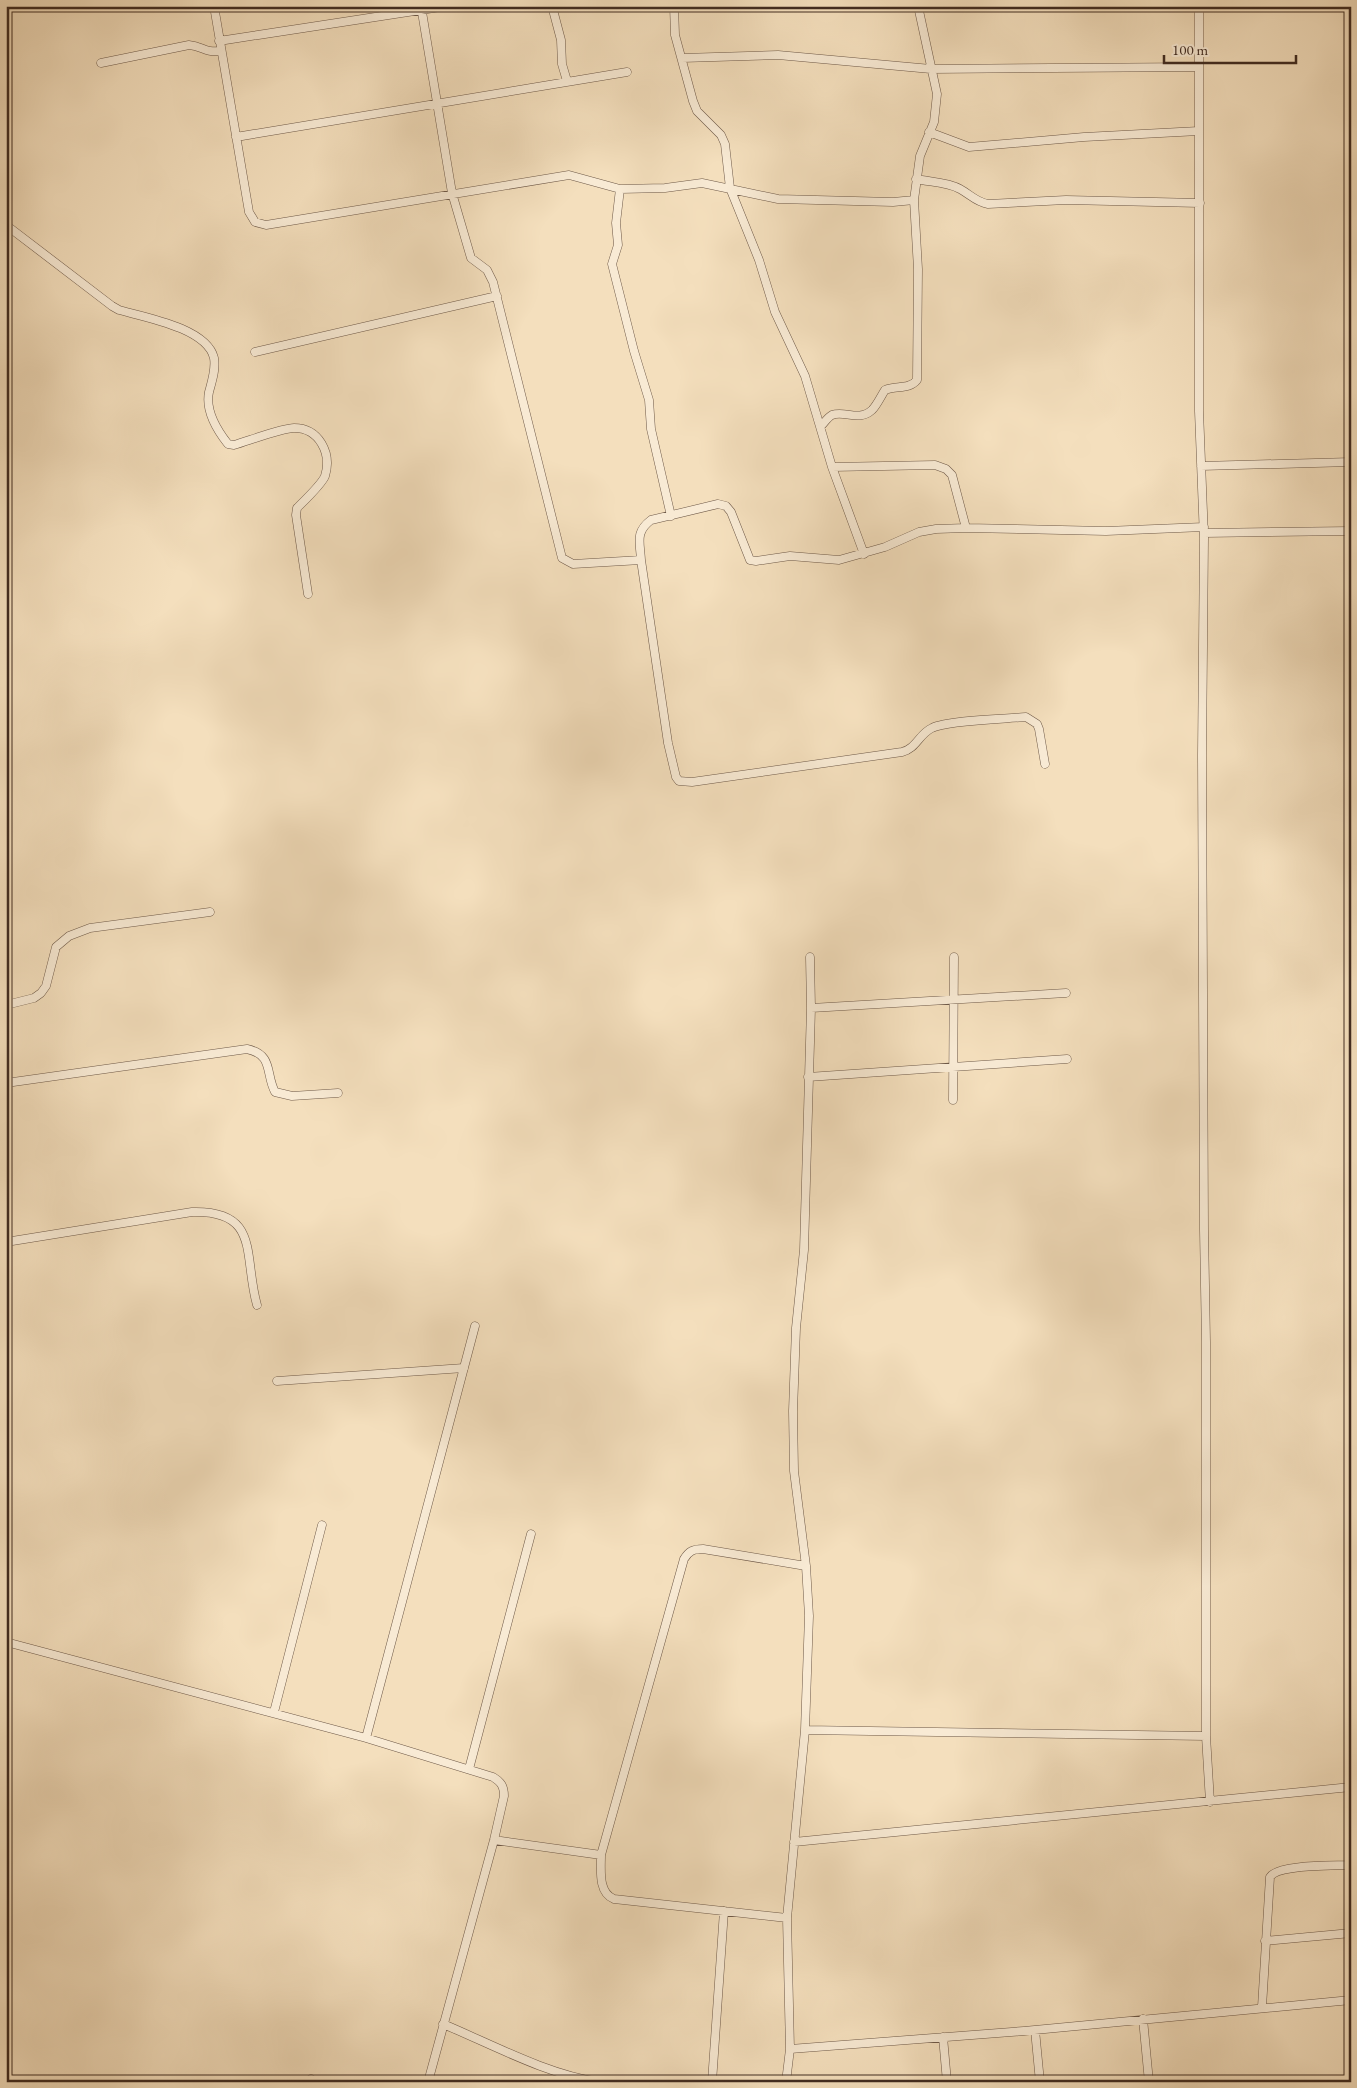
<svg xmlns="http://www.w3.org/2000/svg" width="1357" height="2088" viewBox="0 0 1357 2088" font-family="'EB Garamond',serif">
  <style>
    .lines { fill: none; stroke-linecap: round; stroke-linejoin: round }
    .street-casing { stroke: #6e5948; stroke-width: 9 }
    .street { stroke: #f8ead4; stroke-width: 8 }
  </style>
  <rect width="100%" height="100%" fill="#f4dfbd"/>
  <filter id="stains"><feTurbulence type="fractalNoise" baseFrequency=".004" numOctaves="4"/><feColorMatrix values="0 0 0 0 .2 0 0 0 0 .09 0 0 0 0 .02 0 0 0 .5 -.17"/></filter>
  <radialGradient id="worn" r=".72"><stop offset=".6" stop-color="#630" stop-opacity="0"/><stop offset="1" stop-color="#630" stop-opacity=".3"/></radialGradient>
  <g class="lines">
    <defs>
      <path id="street" d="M214,6L249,212L255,222L266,225L569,175L620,189L665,188L702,183L778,199L893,202L914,200L920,156L934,122L937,94L918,6
        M421,6L452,193L471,258L487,270L493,282L562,558L573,564L641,560C640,542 635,532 651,520L718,504L726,506L731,512L750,560L756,561L790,556L839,560L885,547L919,532L936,529L966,528L1106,531L1204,527
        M552,6L561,40L562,64L567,81
        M674,6L675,35L693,101L697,111L721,135L725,144L730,188L759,260L775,312L805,376L832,467L864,554
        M1199,6V411L1204,538L1202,755L1204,1230L1206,1342V1736L1210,1802
        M219,41L447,6
        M682,58L778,55L931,69L1199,67
        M101,63L189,45C203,46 204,53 221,51
        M929,132L969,147L1084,137L1199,131
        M236,137L627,72
        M916,179C930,182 948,182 960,189C971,195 976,202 988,204L1066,200L1200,203
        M620,189L616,223L618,245L612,264L634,351L649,400L651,429L671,516
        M6,225L112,306L119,310C144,317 207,328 214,358C216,369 212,381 209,392C205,411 217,430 228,444L234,445C248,441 282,428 294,428C319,428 332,453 325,476C322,484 304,501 297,508L296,515L308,594
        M255,352L497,296
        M821,426C824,423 828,417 832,415C844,410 859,422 872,410C877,405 881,396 885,390C896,385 909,390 917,380L918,269L914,200
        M1201,466L1351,462
        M832,467L935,465L946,469L952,475L966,528
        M1204,533L1351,531
        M641,560L668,743L676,777L679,781L692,782L902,752C916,749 919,734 932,728C948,720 1005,719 1026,717L1037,724L1039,729L1045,764
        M6,1005L34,998L41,993L46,986L56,947L69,936L90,928L210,912
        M811,1008L1066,993
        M808,1077L1067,1059
        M6,1083L247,1049C274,1055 265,1073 275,1092L292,1096L338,1093
        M953,1100L954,957
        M6,1242L192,1212C261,1210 243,1256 257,1305
        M277,1381L464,1368
        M6,1642L366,1738L493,1777C501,1782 504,1786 504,1796L494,1840L428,2082
        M274,1712L322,1525
        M805,1730L1206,1736
        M366,1738L475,1326
        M469,1769L531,1534
        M494,1840L601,1855
        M794,1842L1351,1787
        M787,1918L614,1899C598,1893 601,1870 601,1855L684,1559C689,1551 693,1549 703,1549L806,1566
        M1265,1941L1351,1933
        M1262,2007L1270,1877C1278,1864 1334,1866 1351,1865
        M1143,2019L1149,2082
        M443,2024C491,2044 548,2075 599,2082
        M1035,2030L1040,2082
        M943,2037L947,2082
        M790,2049L1024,2031L1351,2000
        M311,2082V2079
        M712,2082L724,1911
        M786,2082L790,2049L787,1918L805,1730L809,1616L806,1566L794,1471L793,1411L796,1328L804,1250L811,1008L810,957"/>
    </defs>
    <!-- street casing -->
    <use href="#street" class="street-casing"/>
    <!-- street -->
    <use href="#street" class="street"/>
  </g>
  <!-- margin -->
  <rect width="1357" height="2088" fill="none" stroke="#f4dfbd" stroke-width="25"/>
  <rect x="8" y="8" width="1342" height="2073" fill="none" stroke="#412c21" stroke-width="2.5"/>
  <rect x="12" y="12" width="1332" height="2063" fill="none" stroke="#412c21"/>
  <!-- scale -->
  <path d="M1164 55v8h132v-8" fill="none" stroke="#412c21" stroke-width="2.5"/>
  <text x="1172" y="55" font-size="15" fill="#412c21" stroke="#f8ead4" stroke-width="4" paint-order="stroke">100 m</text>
  <rect width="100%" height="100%" filter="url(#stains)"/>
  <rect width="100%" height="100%" fill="url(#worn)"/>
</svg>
